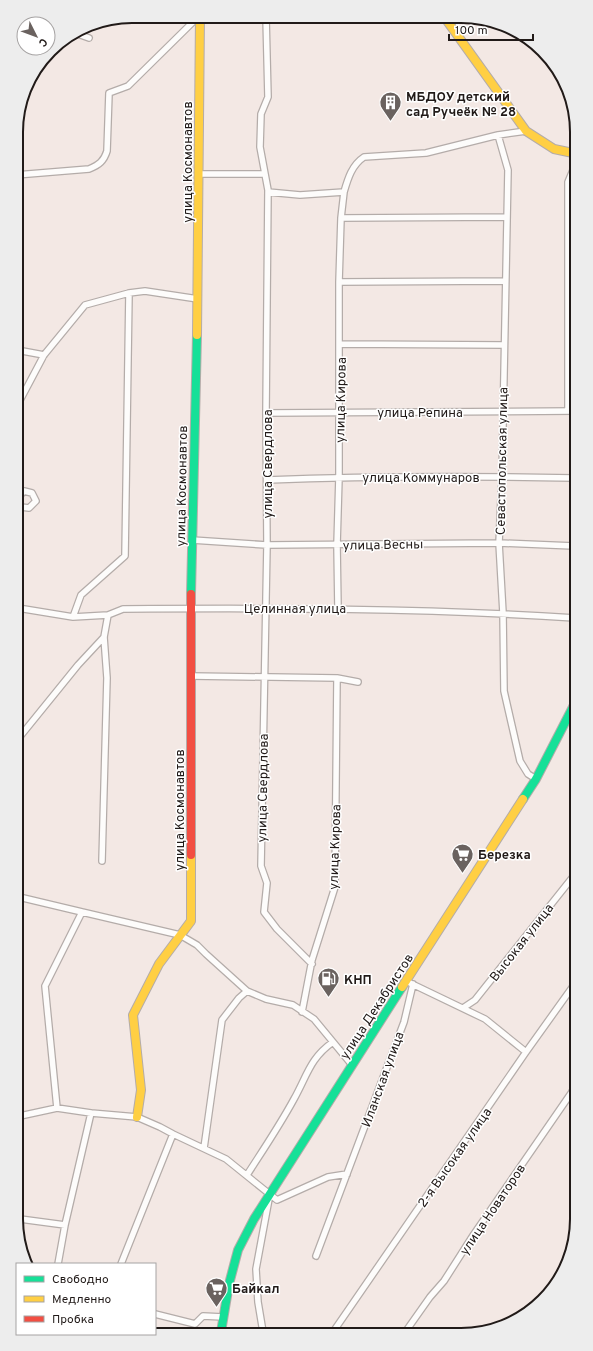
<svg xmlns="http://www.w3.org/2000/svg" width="593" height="1351" viewBox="0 0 593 1351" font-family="Overpass,sans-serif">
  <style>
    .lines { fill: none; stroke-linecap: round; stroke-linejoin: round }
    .street-casing { stroke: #b4aca9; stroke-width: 8 }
    .fast-casing { stroke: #b4aca9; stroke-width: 10 }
    .slow-casing { stroke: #b4aca9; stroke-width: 10 }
    .jam-casing { stroke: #b4aca9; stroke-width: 10 }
    .street { stroke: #fdfcfb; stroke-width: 5.5 }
    .fast { stroke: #16e098; stroke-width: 8 }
    .slow { stroke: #ffcf43; stroke-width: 8 }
    .jam { stroke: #f24e42; stroke-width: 8 }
    .labels { text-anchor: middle; stroke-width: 3; stroke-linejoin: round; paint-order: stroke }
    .poi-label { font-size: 13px; font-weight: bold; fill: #211a18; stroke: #fff; text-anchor: start }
    .street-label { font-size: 13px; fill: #211a18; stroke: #fff }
    .rim { fill: none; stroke: #211a18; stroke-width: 2 }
  </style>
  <rect width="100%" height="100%" fill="#f3e8e4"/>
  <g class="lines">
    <defs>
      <path id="street" d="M266,17L268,97L261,114L260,147L268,190L266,413L267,545L261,866L267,883L264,912L277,929L312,964
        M75,33L89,38
        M498,135L508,170L502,476L499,543L503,613L504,691L520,761L528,774L536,779
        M199,174H264
        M16,175L89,169C99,165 104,161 107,151L109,93L128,86L199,16
        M268,192L300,195L344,192C348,178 352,165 364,157L426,153L498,135L526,131
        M341,218L507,217
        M339,282L505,281
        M340,344L504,345
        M17,350L44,355
        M17,406L44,355L85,305L129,293L145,291L198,299
        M568,411V182L573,170
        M266,413L574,411
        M267,480C370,476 472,476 574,478
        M18,498L24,491L32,493L36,501L29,508L21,507L18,502
        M192,540L267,545L499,543L574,546
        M18,608L73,617L108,615L123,609C274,608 424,608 575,618
        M338,609L337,545L339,477V282L341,218L344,192
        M73,617L81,595L125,556L129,293
        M191,676L337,678L358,682
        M18,739L78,665L104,637
        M102,861L107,678L104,637L108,615
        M19,897L82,912
        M410,983L485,1019L526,1052
        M463,1008L475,1000L576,873
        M302,1012L312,960L335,887L337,678
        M572,1092L576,1108
        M57,1108L45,986L82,912L180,935L197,945L206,954L247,991
        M20,1116L57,1108L91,1113L137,1117L160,1127L173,1134L226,1159L277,1200L328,1177L347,1174
        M204,1148L222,1020L239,998L247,991L266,999L293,1005L314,1019L352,1065
        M247,1175C263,1150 280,1125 294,1099C307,1076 310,1058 333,1042
        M20,1219L65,1225
        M316,1256L404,1022L413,984
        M58,1264L65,1225L91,1113
        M121,1264L173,1134
        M155,1314L195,1324L203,1316L223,1317
        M406,1331L430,1297L444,1281L474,1234L576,1086
        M263,1332L258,1302L256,1269L269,1199
        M333,1332L526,1052L576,982"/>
      <path id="fast" d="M191,594L197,335
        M523,799L536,779L575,703
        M221,1332L229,1284L238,1250L254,1219L402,987"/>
      <path id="slow" d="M445,18L526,131L554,149L573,153
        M197,335L200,16
        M402,987L523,799
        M137,1117L141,1090L133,1015L159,964L191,921V855"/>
      <path id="jam" d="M191,855V594"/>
    </defs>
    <!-- street casing -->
    <use href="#street" class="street-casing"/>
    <!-- fast casing -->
    <use href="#fast" class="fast-casing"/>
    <!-- slow casing -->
    <use href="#slow" class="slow-casing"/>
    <!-- jam casing -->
    <use href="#jam" class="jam-casing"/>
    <!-- street -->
    <use href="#street" class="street"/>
    <!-- fast -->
    <use href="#fast" class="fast"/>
    <!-- slow -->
    <use href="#slow" class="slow"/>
    <!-- jam -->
    <use href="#jam" class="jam"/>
  </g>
  <!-- icons -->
  <defs>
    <symbol id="building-pin" viewBox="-11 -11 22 30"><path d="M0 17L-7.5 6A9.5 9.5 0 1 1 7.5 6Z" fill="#6a625f" stroke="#fff"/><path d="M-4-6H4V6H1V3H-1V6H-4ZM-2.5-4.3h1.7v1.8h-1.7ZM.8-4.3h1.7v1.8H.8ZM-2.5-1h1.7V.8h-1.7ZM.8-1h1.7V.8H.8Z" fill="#fff"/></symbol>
    <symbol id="supermarket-pin" viewBox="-11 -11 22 30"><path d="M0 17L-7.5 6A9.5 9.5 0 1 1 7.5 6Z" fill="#6a625f" stroke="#fff"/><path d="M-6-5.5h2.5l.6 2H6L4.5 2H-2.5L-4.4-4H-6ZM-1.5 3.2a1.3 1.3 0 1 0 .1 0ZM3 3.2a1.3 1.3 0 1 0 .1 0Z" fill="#fff"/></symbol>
    <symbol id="fuel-pin" viewBox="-11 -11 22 30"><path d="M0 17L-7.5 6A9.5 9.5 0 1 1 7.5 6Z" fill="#6a625f" stroke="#fff"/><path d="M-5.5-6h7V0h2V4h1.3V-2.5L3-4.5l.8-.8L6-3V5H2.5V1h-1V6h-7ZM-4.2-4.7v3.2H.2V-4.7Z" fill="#fff"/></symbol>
  </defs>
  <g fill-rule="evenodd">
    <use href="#building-pin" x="378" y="90" width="25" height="34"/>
    <use href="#supermarket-pin" x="450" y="842" width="25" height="34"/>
    <use href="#fuel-pin" x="316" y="966" width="25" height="34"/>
    <use href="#supermarket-pin" x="204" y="1276" width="25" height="34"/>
  </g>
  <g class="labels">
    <!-- poi labels -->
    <g class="poi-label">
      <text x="406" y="101">МБДОУ детский<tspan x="406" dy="15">сад Ручеёк № 28</tspan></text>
      <text x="478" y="859">Березка</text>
      <text x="344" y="984">КНП</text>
      <text x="232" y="1293">Байкал</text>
    </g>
    <!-- street labels -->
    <g class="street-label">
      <text transform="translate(187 162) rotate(-90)" y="5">улица Космонавтов</text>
      <text transform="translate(340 400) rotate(-89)" y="5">улица Кирова</text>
      <text x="420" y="417">улица Репина</text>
      <text transform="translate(501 461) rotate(-89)" y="5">Севастопольская улица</text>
      <text transform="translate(267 464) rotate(-90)" y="5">улица Свердлова</text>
      <text x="421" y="482">улица Коммунаров</text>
      <text transform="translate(181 486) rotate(-89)" y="5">улица Космонавтов</text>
      <text transform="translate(383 544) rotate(-1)" y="5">улица Весны</text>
      <text x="295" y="613">Целинная улица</text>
      <text transform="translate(262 788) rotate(-89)" y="5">улица Свердлова</text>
      <text transform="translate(179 810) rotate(-90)" y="5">улица Космонавтов</text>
      <text transform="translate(334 847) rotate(-88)" y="5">улица Кирова</text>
      <text transform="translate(521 942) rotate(-52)" y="5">Высокая улица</text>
      <text transform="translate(376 1006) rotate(-57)" y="5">улица Декабристов</text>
      <text transform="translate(382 1079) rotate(-70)" y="5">Иланская улица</text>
      <text transform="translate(454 1157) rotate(-55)" y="5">2-я Высокая улица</text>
      <text transform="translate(492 1209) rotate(-56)" y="5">улица Новаторов</text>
    </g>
  </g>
  <!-- crop -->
  <path d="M0 0H593V1351H0ZM132 23H461A109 109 0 0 1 570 132V1219A109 109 0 0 1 461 1328H132A109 109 0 0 1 23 1219V132A109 109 0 0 1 132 23Z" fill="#ededed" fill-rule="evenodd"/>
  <path class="rim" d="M132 23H461A109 109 0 0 1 570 132V1219A109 109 0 0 1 461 1328H132A109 109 0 0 1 23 1219V132A109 109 0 0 1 132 23Z"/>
  <!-- legend -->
  <rect x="16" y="1263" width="140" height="72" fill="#ffffff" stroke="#a6a3a3"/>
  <rect x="24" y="1276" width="20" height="6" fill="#16e098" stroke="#a6a3a3"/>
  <text x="52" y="1283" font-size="12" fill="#211a18">Свободно</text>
  <rect x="24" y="1296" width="20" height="6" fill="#ffcf43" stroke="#a6a3a3"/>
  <text x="52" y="1303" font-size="12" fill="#211a18">Медленно</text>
  <rect x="24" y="1316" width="20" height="6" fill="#f24e42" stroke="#a6a3a3"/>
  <text x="52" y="1323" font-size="12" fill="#211a18">Пробка</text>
  <!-- north arrow -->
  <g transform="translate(36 36) rotate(132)"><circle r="19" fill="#ffffff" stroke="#a6a3a3"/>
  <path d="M0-3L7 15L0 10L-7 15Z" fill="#6a625f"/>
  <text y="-6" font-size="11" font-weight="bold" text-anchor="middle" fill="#211a18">С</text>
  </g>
  <!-- scale -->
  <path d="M449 34v6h84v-6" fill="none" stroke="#211a18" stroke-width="2"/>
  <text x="455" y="34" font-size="12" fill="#211a18" stroke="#ffffff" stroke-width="3" paint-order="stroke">100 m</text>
</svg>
